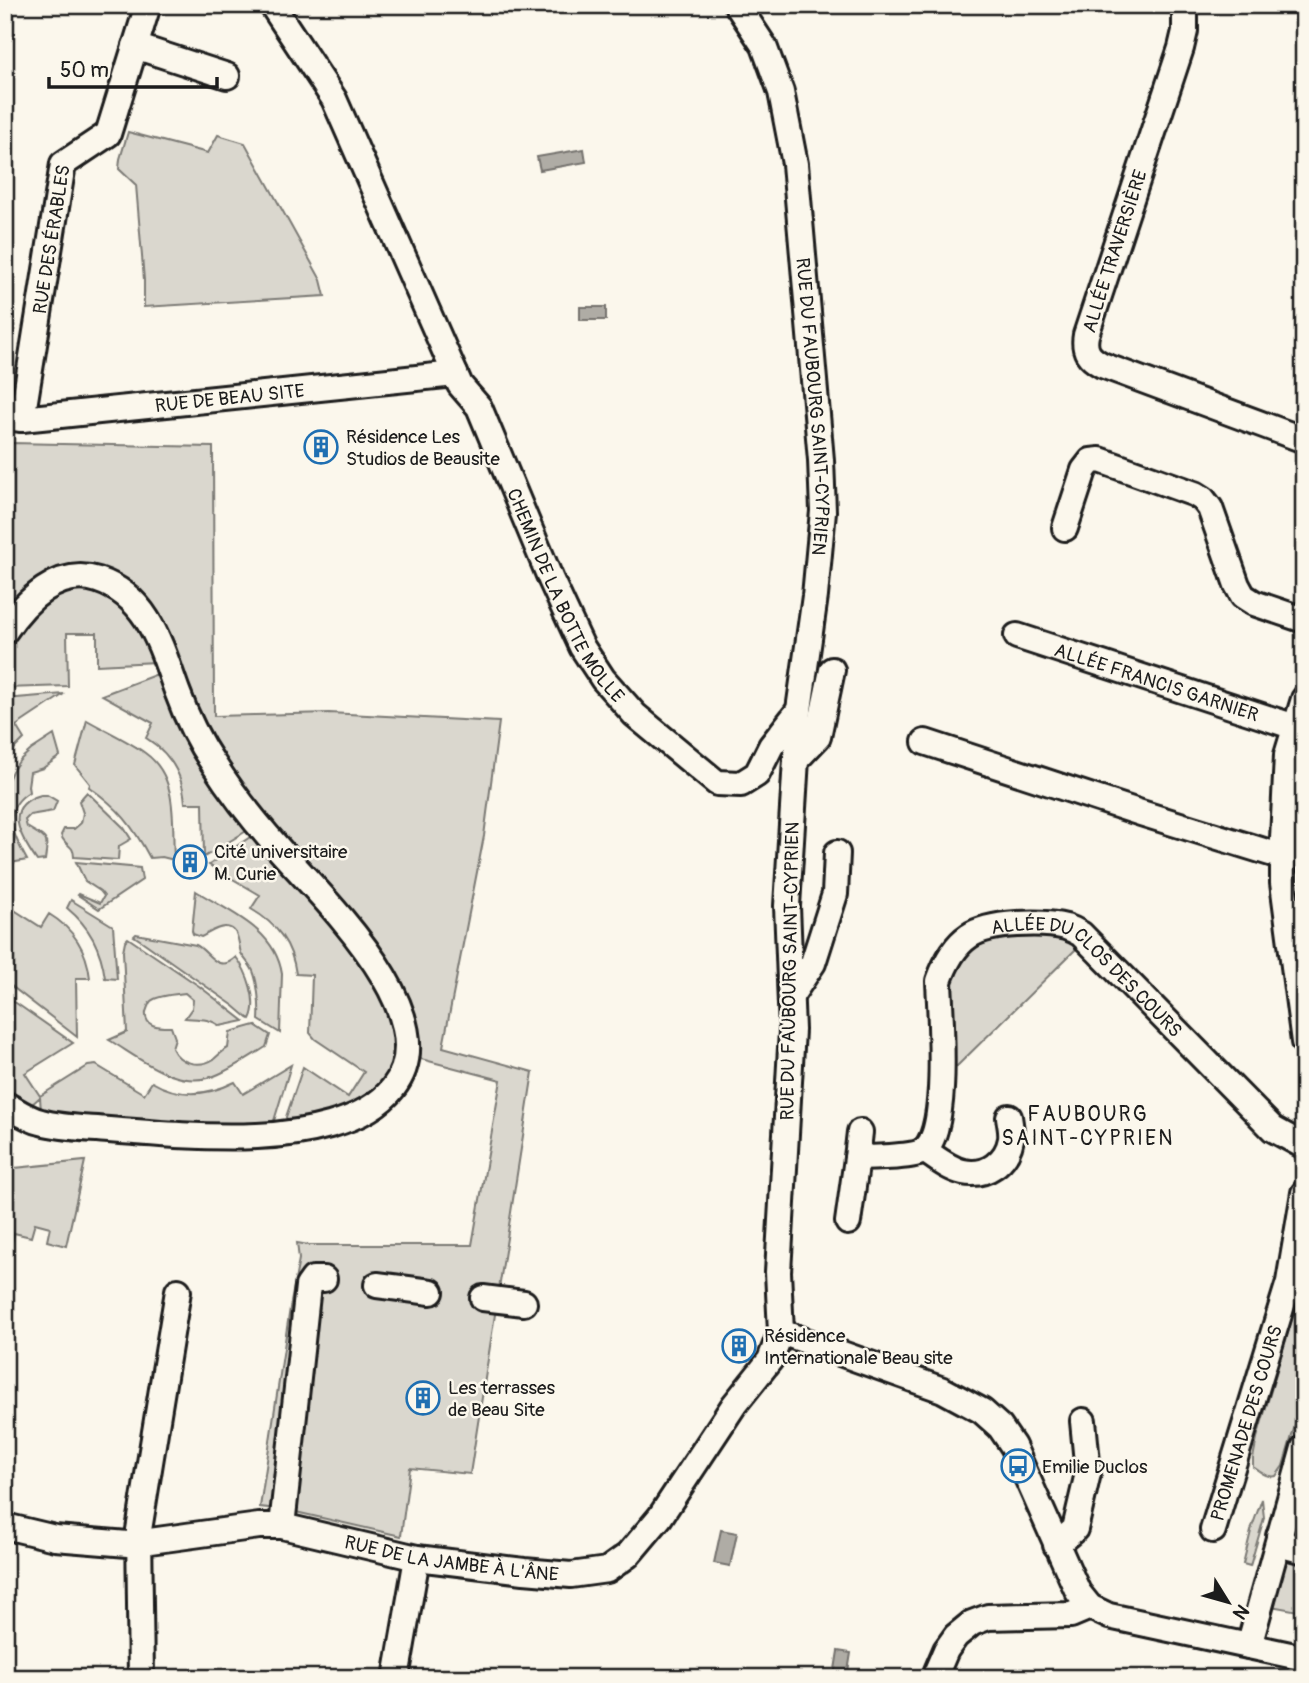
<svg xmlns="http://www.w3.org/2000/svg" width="1309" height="1683" viewBox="0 0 1309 1683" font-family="Pangolin,sans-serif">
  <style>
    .green { fill: #dad7ce; stroke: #7b7a75; stroke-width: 2 }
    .water { fill: #afaca5; stroke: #74726e; stroke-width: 2 }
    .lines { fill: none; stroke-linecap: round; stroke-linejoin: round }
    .minor-casing { stroke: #1c1c1c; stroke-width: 30 }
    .minor { stroke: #fbf7ec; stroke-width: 24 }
    .labels { text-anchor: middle; stroke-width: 5; stroke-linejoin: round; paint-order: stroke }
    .street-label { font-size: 19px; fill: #1c1c1c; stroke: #fbf7ec }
    .poi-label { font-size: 19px; fill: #1c1c1c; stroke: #fbf7ec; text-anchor: start }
    .neighbourhood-label { font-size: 21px; letter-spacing: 2px; fill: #1c1c1c; stroke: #fbf7ec }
  </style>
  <rect width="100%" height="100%" fill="#fbf7ec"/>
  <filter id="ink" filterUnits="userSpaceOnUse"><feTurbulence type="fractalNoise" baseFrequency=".0143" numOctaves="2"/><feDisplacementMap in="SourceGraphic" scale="14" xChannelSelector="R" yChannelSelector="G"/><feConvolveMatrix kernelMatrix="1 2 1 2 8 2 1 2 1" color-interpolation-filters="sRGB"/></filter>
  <g filter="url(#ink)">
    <!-- green -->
    <path class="green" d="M128,132L208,153L218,135L245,143L321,280L325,296L144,307V280L136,185L119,169L120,159Z
      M11,443L213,447L214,716L329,713L499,722L484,836L443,1047L533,1072L470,1474L410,1468L401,1536L287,1510L260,1507L290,1308L299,1259L297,1243L309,1245H472L501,1080L417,1058V1036L259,809L215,750L113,575L5,613V476Z
      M80,587L111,597L134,618L156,662L97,665V633H67L68,686L5,688V654L13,636L48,596Z
      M160,673L248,830L204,857L203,803H185C183,775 170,753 146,738L153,723L102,695Z
      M64,694L16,726L24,739L5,758V699Z
      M87,720C106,731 127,740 145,753C179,777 172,823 174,860L162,857L150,858C133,826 119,808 89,787L90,784L75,765Z
      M54,735L60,756L43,768L30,772L28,786L29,792C0,810 13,835 27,860L5,864L6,784L12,771L20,760L31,750Z
      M87,792L124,828L131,839L119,846L118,860L74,857C74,844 64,846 61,835L64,829H74L81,823L83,813L79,801Z
      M41,795H47L57,801L53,811L30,815L25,820L27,827C46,839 49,835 45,860L37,861C21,838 1,806 41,795Z
      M253,835L321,911L366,966L388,1008L396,1042L392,1071L373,1093L357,1103L335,1111L288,1122L286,1117L303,1067L348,1097L364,1072L315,1039L310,1033L312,975L296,974C292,944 277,924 251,909L260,895L209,865Z
      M76,862L140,868L142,880L99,909L78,895L79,894L100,903L104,896L100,891L85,881Z
      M196,891C231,913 275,929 282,974L280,1033L259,1020C260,1007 258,983 253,971C250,964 244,959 241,953C238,945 240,928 226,927C218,926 208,934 201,937L193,934L192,931Z
      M71,900L113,926L117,979L105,978C101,949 90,927 67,908Z
      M5,904L41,927L49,914C74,929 87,950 90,978H76L77,1037L10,985C1,969 5,925 5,904Z
      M1039,932L1065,939L1077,948L951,1072L945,999L956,958L985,938Z
      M136,934L196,945C209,951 217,975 236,957C247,971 259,1002 250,1019L248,1018L234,1006L143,942L134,936Z
      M128,938L199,986L244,1021L220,1026C210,1018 198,1019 185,1018L192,1008L193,1000L185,993C176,994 158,995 151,1001C149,1003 147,1009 146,1012C144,1028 161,1027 171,1027L175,1038L172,1048C179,1064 200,1068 214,1059C219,1055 222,1051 228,1048L230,1032L255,1025L270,1035L266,1047C251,1056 235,1067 219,1074C180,1093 141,1059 109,1040L127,1032L123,951L125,941Z
      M5,998L16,1003L73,1043L25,1073L40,1096L88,1066L96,1065L144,1094L152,1082C179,1098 207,1096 235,1082L243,1094L291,1065L273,1124L214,1126L146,1123L41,1112L40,1097L30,1106L5,1091Z
      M85,1161L66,1246L47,1241L50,1227L35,1223L31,1237L14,1233L5,1276V1169Z
      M1297,1302L1304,1304V1395L1283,1466L1276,1476C1266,1478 1261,1472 1253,1467V1458L1257,1438Z
      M1262,1499L1264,1518L1250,1566L1243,1564L1252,1527Z
      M1288,1556L1304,1558V1602L1298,1611L1271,1606Z"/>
    <!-- water -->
    <path class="water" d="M584,149L586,162L540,170L537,157Z
      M580,307H606V320H580Z
      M721,1530L737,1533L730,1566L714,1563Z
      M838,1651L851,1653L847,1678L834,1676Z"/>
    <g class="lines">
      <defs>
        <g id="minor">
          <path id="s1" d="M272,5L334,99L460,385L479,407L551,580L582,647L603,679L635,715L717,783L741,784L757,774L771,746L799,710"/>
          <path id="s2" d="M737,5L764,46L781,92L795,164L821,460L823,511L815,596L799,710L787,906L792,1030L778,1272L781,1332L943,1390L982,1411L1000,1427L1013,1446L1078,1592L1090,1607L1109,1616L1304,1658"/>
          <path d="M1185,5V31L1181,48L1086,335C1083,351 1089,358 1102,365L1304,440"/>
          <path d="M135,46L227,76"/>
          <path id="s3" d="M5,417L22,419L455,374"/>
          <path id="s4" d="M22,419L63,164L108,134L148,5"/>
          <path d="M1065,528L1084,470L1091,461L1100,460L1195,494L1203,499L1210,508L1237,585L1243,596L1254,603L1304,620"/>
          <path d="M5,631C25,601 59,567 98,580C149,597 161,647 177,691C186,716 198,741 213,763C232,793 255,822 279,849C323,899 449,1017 393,1088C365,1124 300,1134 257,1136C207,1138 158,1134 109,1130C86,1128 62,1128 41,1122C28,1119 17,1111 5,1104"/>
          <path id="s5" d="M1017,636L1295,727"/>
          <path d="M1304,699L1287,755L1283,839V883L1304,1042"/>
          <path d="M925,742L1141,813L1283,857"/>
          <path d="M796,760L818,737L832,670"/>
          <path d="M791,996L813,963L835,894L837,853"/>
          <path d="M924,1150C936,1158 949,1169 963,1172C986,1177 1007,1162 1011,1139C1012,1132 1010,1124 1009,1117"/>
          <path d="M857,1158L860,1132"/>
          <path id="s6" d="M848,1222L857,1158C870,1158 911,1157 921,1152C951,1137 940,1013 939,981C945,964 954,946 969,936C989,922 1044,921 1066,927C1072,929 1076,931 1081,934L1273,1129L1304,1146"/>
          <path d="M377,1285L431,1292"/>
          <path d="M483,1298L524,1303"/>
          <path id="s7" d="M5,1526L55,1538L128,1544L259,1526H282L417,1558L524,1571L571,1575L607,1570L628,1555L660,1517L734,1405L770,1360L781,1332"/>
          <path d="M282,1526L308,1286L313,1279H324"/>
          <path id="s8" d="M1213,1530L1289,1282L1304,1193"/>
          <path d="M1279,1536L1289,1547L1304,1551"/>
          <path d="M1056,1545L1075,1529L1088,1473L1083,1421"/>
          <path d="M1249,1646L1304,1448"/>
          <path d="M141,1678L139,1530L178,1291"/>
          <path d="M396,1678L417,1558"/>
          <path d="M934,1678L946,1650L956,1636L972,1623L988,1617L1071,1615L1090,1607"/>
        </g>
      </defs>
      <!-- minor casing -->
      <use href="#minor" class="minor-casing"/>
      <!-- minor -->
      <use href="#minor" class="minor"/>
    </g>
  </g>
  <!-- icons -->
  <defs>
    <symbol id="building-ring" viewBox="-11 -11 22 22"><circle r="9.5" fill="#fbf7ec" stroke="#1f6fb2" stroke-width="1.5"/><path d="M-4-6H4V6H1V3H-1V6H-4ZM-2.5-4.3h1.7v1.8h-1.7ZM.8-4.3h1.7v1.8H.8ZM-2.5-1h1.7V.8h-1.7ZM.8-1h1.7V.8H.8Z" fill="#1f6fb2"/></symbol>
    <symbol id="bus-ring" viewBox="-11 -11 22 22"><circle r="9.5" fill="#fbf7ec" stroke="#1f6fb2" stroke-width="1.5"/><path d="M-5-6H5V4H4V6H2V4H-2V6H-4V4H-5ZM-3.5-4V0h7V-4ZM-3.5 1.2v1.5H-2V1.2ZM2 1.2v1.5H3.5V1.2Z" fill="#1f6fb2"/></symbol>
  </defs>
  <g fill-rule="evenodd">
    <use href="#building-ring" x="302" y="428" width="38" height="38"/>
    <use href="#building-ring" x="171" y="843" width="38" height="38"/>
    <use href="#building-ring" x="720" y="1327" width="38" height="38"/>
    <use href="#building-ring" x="404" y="1379" width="38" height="38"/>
    <use href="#bus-ring" x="999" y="1447" width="38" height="38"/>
  </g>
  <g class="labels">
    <!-- street labels -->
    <g class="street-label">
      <text dy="7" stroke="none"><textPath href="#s4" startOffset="182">RUE DES ÉRABLES</textPath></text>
      <text transform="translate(1114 251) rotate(-72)" y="7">ALLÉE TRAVERSIÈRE</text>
      <text dy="7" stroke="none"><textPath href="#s3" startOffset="226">RUE DE BEAU SITE</textPath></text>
      <text dy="7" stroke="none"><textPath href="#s2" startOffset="415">RUE DU FAUBOURG SAINT-CYPRIEN</textPath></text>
      <text dy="7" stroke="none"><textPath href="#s1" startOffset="662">CHEMIN DE LA BOTTE MOLLE</textPath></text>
      <text dy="7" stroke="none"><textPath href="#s5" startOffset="147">ALLÉE FRANCIS GARNIER</textPath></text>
      <text transform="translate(789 971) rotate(-89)" y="7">RUE DU FAUBOURG SAINT-CYPRIEN</text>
      <text dy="7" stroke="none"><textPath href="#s6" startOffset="500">ALLÉE DU CLOS DES COURS</textPath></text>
      <text dy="7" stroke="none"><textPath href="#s8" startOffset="112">PROMENADE DES COURS</textPath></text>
      <text dy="7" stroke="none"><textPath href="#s7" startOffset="453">RUE DE LA JAMBE À L'ÂNE</textPath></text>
    </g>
    <!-- poi labels -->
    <g class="poi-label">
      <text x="346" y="443">Résidence Les<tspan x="346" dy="22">Studios de Beausite</tspan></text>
      <text x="214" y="858">Cité universitaire<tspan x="214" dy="22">M. Curie</tspan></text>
      <text x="764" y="1342">Résidence<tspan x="764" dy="22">Internationale Beau site</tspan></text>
      <text x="448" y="1394">Les terrasses<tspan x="448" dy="22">de Beau Site</tspan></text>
      <text x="1042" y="1473">Emilie Duclos</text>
    </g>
    <!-- neighbourhood labels -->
    <g class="neighbourhood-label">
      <text x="1088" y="1121">FAUBOURG<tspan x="1088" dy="24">SAINT-CYPRIEN</tspan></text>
    </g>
  </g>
  <!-- margin -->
  <rect width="1309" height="1683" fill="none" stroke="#fbf7ec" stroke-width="28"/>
  <rect x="14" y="14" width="1281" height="1655" fill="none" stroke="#1c1c1c" stroke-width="2.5" filter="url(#ink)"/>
  <!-- north arrow -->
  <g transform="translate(1228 1602) rotate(127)" stroke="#fbf7ec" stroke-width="5" paint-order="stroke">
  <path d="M0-5L12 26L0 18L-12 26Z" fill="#1c1c1c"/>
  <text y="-10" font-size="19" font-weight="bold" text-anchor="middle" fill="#1c1c1c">N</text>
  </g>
  <!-- scale -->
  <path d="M49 77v10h168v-10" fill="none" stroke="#1c1c1c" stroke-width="3.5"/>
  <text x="60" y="77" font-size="21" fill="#1c1c1c" stroke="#fbf7ec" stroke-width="5" paint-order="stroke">50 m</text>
</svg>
